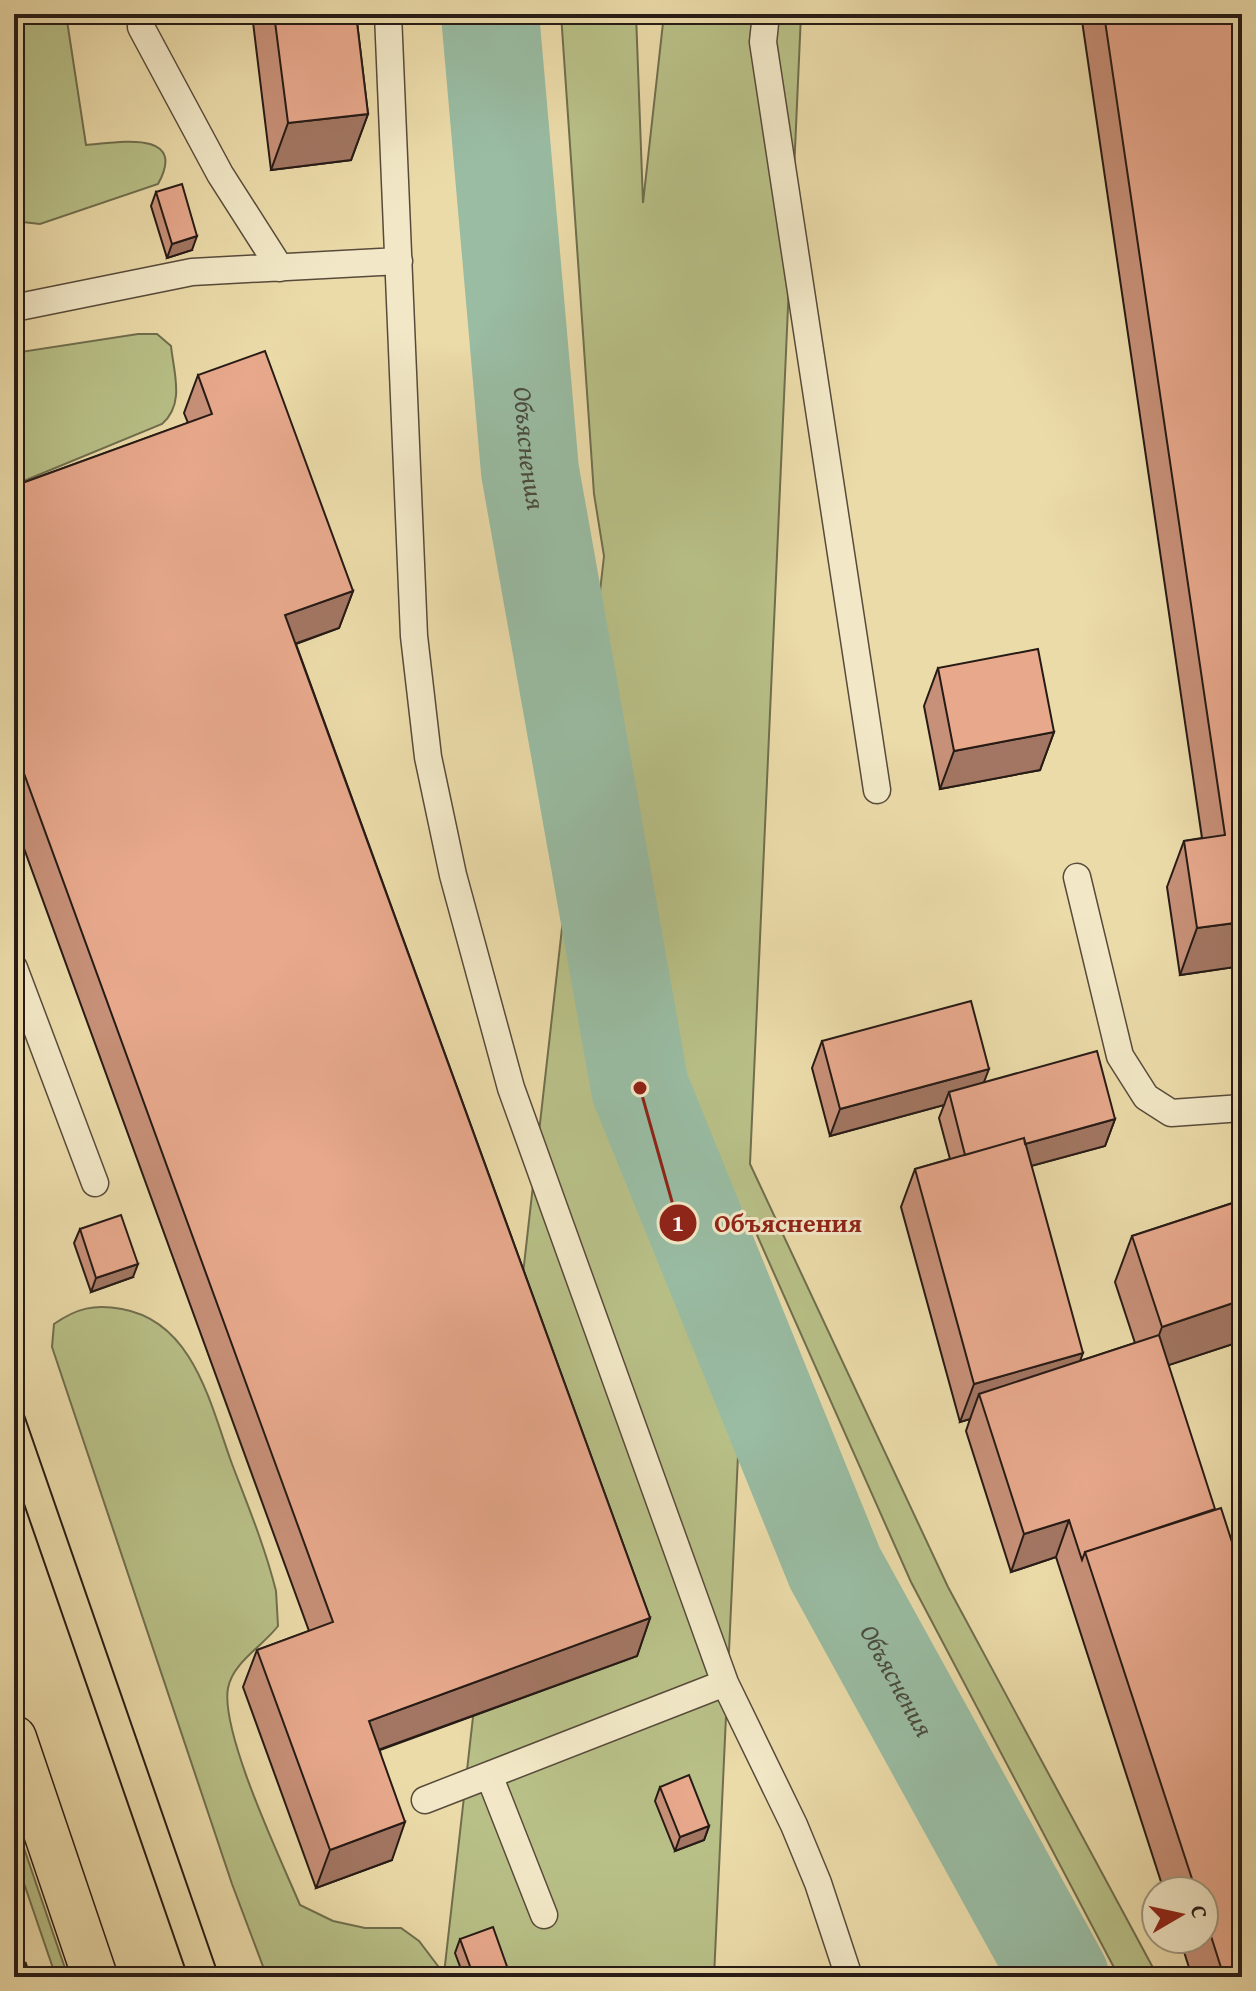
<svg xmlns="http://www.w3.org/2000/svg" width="1256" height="1991" viewBox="0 0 1256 1991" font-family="'Gentium Book Plus',serif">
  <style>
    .green { fill: #b8c087; stroke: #706e4e; stroke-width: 2 }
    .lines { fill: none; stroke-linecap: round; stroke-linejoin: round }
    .river { stroke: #99bca3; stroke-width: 98 }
    .lane-casing { stroke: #584b3b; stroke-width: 29 }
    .primary-casing { stroke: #271b16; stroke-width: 47 }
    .path { stroke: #271b16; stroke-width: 5; stroke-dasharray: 6 4; stroke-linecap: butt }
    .lane { stroke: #f2e8c7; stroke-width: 26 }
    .primary { stroke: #ebdba9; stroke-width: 44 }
    .tram { stroke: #271b16; stroke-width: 2 }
    .wall { fill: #c79078; stroke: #271b16; stroke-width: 2 }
    .shaded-wall { fill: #a27662; stroke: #271b16; stroke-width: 2 }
    .building { fill: #e7a88c; stroke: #271b16; stroke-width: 2 }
    .labels { text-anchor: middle; stroke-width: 6; stroke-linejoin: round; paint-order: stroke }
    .water-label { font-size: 26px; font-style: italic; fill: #494b40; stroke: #f2e8c7 }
    .leader { fill: none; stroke: #8f2418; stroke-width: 3 }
    .callout-dot { fill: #8f2418; stroke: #f2e8c7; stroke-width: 3 }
    .mark-label { font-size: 24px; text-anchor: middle; font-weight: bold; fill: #fff }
    .callout-label { font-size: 26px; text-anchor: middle; font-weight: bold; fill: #8f2418; stroke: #f2e8c7; stroke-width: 6; stroke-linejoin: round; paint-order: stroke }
  </style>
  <rect width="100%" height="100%" fill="#ebdba9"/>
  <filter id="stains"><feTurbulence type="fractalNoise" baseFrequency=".0025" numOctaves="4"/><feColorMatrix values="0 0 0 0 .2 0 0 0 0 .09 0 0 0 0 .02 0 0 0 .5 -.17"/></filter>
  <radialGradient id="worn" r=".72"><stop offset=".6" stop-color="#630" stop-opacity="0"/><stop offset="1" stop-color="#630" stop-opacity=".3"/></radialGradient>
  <!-- green -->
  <path class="green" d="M14,14H66L86,145C115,143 189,128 158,184L40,224L14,221Z
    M561,14H636L643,203L664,14H801L750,1164L948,1587L1158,1977H1119L911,1582L749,1217L714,1977H267L232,1884L52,1347L54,1324C77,1308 94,1304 122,1309C194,1322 210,1404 232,1464C248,1506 265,1547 276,1591L278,1626C263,1646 233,1662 228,1688C220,1732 281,1860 300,1905L333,1921L365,1928H401L419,1941L444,1974L604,556L594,494Z
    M138,334H157L171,346C174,374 185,404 162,424L14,485V353Z
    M14,1820V1819L68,1977H56L14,1854Z"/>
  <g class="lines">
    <!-- river -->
    <path class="river" id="s1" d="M490,14L530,471L640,1088L835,1568L1060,1977"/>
    <defs>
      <path id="lane" d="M388,14L414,636L428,757L453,875L511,1088L725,1683L794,1825L818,1883L849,1977
        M766,14L763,42L877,790
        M141,27L220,174L280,268
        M14,308L192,272L399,261
        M1077,877L1120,1056L1146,1097L1171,1113L1242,1108
        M14,968L95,1183
        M489,1775L544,1915
        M425,1800L725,1683"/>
      <path id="primary" d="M14,1738L95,1977"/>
    </defs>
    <!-- lane casing -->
    <use href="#lane" class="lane-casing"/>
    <!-- primary casing -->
    <use href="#primary" class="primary-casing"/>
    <!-- path -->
    <path class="path" d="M14,1934L29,1977
      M14,1966L24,1977"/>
    <!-- lane -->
    <use href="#lane" class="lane"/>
    <!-- primary -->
    <use href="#primary" class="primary"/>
    <!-- tram -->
    <path class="tram" d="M14,1386L219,1977
      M14,1475L188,1977"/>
  </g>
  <!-- wall -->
  <path class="wall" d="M252,14H356L368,114L351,160L271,170Z
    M1081,14H1242V966L1180,975L1167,887L1184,841L1202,838Z
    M156,192L192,250L167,258L151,206Z
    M198,375L353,591L339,628L296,644L650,1618L637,1656L380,1750L392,1860L316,1888L243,1687L257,1650L309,1631L14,821V486L188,423L184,413Z
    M938,668L1054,732L1040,770L940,789L924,706Z
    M822,1041L984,1082L1115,1119L1105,1146L1031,1166L1080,1361L1135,1343L1115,1282L1132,1236L1242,1200V1341L1168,1365L1242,1977H1192L1180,1939H1204V1891H1164L1056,1557L1011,1572L966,1431L970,1419L960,1422L901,1207L915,1169L950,1159L939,1118L944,1105L830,1136L812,1068Z
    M80,1229L133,1277L91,1292L74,1243Z
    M660,1787L709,1826L704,1840L675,1851L655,1801Z
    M460,1939L510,1977H464L455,1953Z"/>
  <!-- shaded-wall -->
  <path class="shaded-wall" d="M368,114L351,160L271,170L288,123Z
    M197,236L192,250L167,258L172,244Z
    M353,591L339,628L272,652L285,615Z
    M1054,732L1040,770L940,789L954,751Z
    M1242,922V966L1180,975L1197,928Z
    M989,1069L979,1095L949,1092L944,1105L830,1136L840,1109Z
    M1115,1119L1105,1146L957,1186L967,1160Z
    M138,1264L133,1277L91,1292L96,1278Z
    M1242,1300V1341L1145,1373L1162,1327Z
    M1083,1353L1069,1391L979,1394L970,1419L960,1422L974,1384Z
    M1069,1520L1056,1557L1011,1572L1024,1534Z
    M650,1618L637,1656L356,1758L369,1721Z
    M405,1822L392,1860L316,1888L330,1850Z
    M709,1826L704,1840L675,1851L680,1837Z"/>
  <!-- building -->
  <path class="building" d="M274,14H356L368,114L288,123Z
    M1104,14H1242V922L1197,928L1184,841L1225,835Z
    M182,184L197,236L172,244L156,192Z
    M265,351L353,591L285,615L650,1618L369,1721L405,1822L330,1850L257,1650L333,1622L14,746V486L212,414L198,375Z
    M1038,649L1054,732L954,751L938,668Z
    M971,1001L989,1069L840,1109L822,1041Z
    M1097,1051L1115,1119L1025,1144L1024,1138L965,1155L949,1092Z
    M1024,1138L1083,1353L974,1384L915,1169Z
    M1242,1200V1300L1162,1327L1132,1236Z
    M121,1215L138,1264L96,1278L80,1229Z
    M1159,1335L1215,1509L1085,1552L1082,1560L1069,1520L1024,1534L979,1394Z
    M1221,1508L1242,1573V1977H1224L1204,1914V1891H1196L1085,1552Z
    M689,1775L709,1826L680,1837L660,1787Z
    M493,1927L510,1975L506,1977H474L460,1939Z"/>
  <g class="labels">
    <!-- water labels -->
    <g class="water-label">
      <text dy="9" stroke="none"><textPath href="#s1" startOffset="436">Объяснения</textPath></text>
      <text dy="9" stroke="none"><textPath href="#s1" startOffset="1732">Объяснения</textPath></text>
    </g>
  </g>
  <!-- callouts -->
  <path class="leader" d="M640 1088L678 1223"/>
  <g class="callout-dot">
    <circle cx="640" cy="1088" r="8"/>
    <circle cx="678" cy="1223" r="20"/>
  </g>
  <g class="mark-label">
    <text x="678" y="1231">1</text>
  </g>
  <g class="callout-label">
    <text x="788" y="1232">Объяснения</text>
  </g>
  <!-- margin -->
  <rect width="1256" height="1991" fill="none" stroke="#ebdba9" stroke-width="48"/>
  <rect x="16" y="16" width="1224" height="1959" fill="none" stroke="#271b16" stroke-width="4"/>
  <rect x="24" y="24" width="1208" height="1943" fill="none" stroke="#271b16" stroke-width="2"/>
  <!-- north arrow -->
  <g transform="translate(1180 1915) rotate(81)"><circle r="38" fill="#f2e8c7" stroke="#a19680" stroke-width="2"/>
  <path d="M0-6L14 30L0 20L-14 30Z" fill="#8f2418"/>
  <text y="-12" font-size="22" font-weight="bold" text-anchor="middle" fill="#271b16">С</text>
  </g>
  <rect width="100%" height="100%" filter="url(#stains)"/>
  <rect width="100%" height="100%" fill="url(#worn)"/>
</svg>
